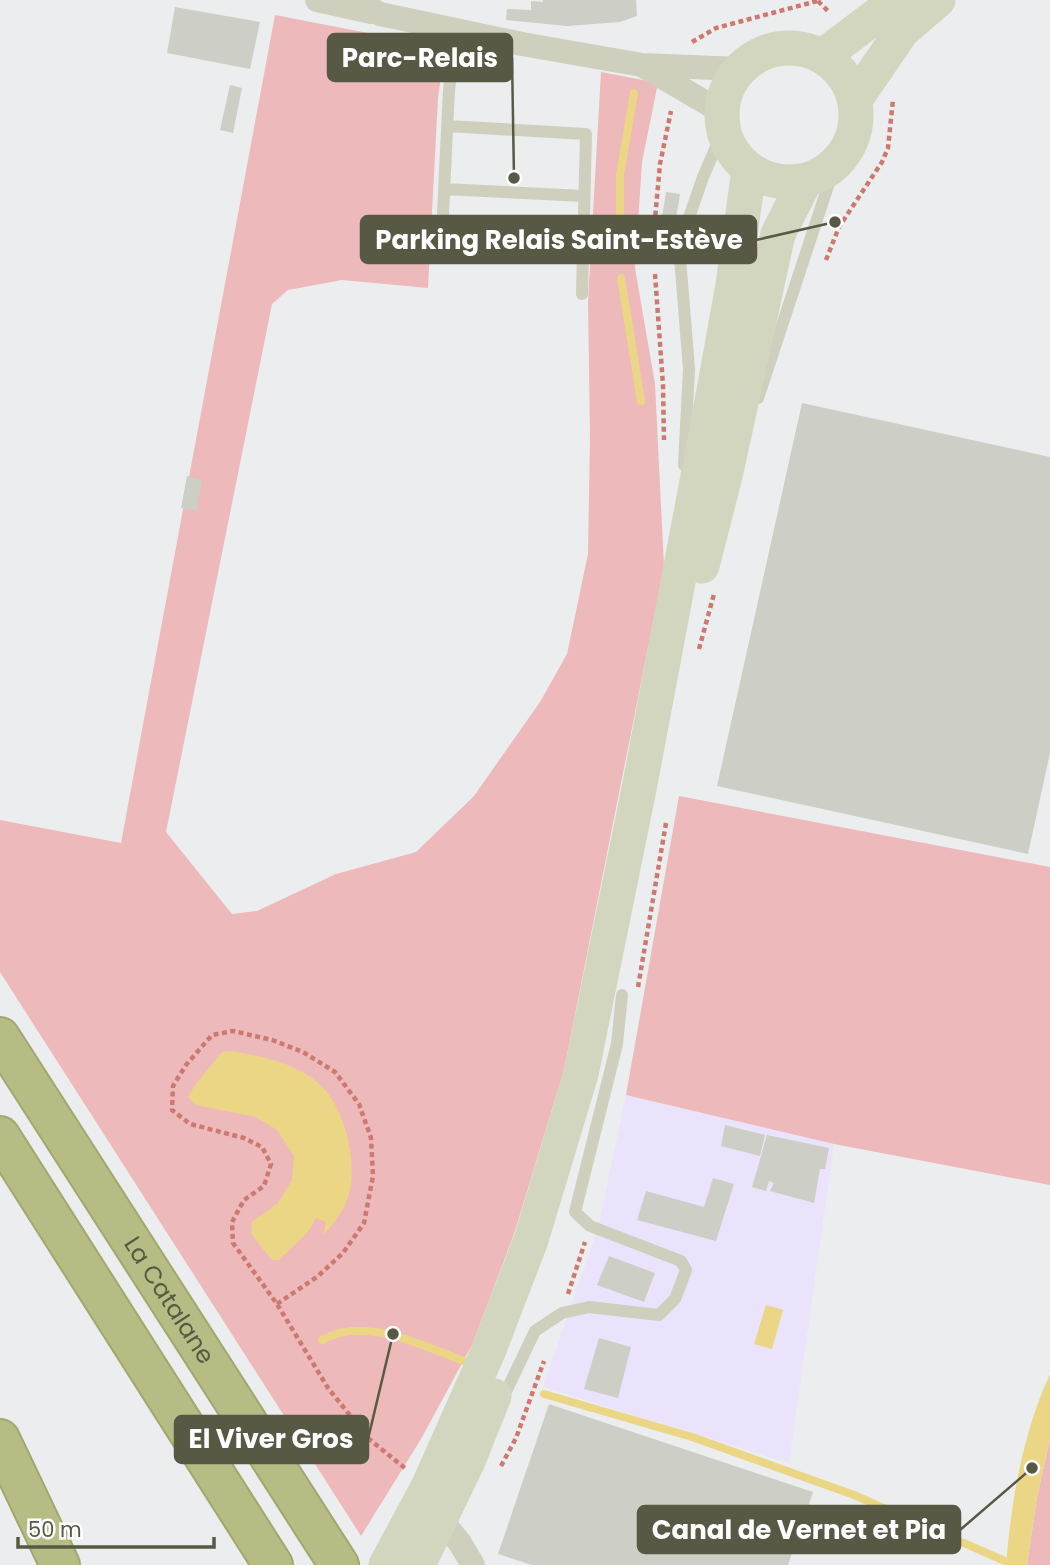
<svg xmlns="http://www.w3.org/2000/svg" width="1050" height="1565" viewBox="0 0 1050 1565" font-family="Poppins,sans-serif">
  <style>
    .commercial { fill: #ebe3fb }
    .green { fill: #eeb9ba }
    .water { fill: #ebd686 }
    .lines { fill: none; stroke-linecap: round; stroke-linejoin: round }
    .stream { stroke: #ebd686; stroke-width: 8 }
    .building { fill: #cdcfc6 }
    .highway-casing { stroke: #a1a76e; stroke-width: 42 }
    .path { stroke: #cc7a71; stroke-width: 4.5; stroke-dasharray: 5 3.5; stroke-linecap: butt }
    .lane { stroke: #cecfbc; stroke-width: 12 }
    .street { stroke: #cecfbc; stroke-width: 24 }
    .secondary { stroke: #d3d6be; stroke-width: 35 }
    .highway { stroke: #b6bc83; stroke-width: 38 }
    .labels { text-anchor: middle; stroke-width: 5; stroke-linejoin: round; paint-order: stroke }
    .street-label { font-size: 24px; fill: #585944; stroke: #fff }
    .leader { fill: none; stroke: #585944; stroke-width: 2.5 }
    .callout-dot { fill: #585944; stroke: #fff; stroke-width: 2.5 }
    .callout { fill: #585944; stroke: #585944; stroke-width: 2.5 }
    .callout-label { font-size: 26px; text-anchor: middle; font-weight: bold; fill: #fff }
  </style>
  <rect width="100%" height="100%" fill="#ecedef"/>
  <!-- commercial -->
  <path class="commercial" d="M626,1095L834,1144L789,1463L543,1387L598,1228Z"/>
  <!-- green -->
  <path class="green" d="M275,15L445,48L438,98L428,288L342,280L288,290L272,304L166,832L232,914L257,911L336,874L416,852L474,796L540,702L567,654L588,554L590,436L588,301L601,72L658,83L642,162L635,268L655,384L664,567L564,1070L514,1234L472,1345L421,1439L361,1536L0,972V820L121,843Z
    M679,796L1050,867V1185L834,1144L626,1095Z
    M1050,1439V1565H1027L1037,1497Z"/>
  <!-- water -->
  <path class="water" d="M231,1051C261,1056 292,1062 316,1081C345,1103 360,1167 347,1200C342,1213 332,1225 323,1236L326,1222L316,1218L308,1232L279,1260H272L251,1234L252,1222L278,1203L292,1180L294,1156L277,1130L256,1117L196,1105L188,1097L195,1085L222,1052Z
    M766,1305L783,1310L772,1349L754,1344Z
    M1050,1374V1439L1037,1497L1027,1565H1006C1011,1502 1023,1432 1050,1374Z"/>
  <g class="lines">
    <!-- stream -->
    <path class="stream" d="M620,248V175L634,93
      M621,278L641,401
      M322,1340C364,1315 424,1346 466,1362
      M544,1394L692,1437L854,1495L1014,1565"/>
  </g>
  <!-- building -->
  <path class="building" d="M543,0H636L637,16L620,22L567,26L506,20L507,9L531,10V1L543,2Z
    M175,7L260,22L250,69L167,53Z
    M230,85L242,88L233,133L220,130Z
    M666,192L680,194L675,225L661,224Z
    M802,403L1050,457V753L1028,854L717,786Z
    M187,476L202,480L196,511L181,508Z
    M725,1125L765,1135L760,1156L721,1146Z
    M767,1135L829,1148L825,1169H820L814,1203L770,1191L774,1183L769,1181L766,1191L752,1187Z
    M713,1178L734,1184L716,1241L637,1220L646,1191L704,1207Z
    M609,1256L655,1273L644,1302L597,1285Z
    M599,1338L631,1347L618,1398L584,1389Z
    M549,1404L813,1492L788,1565H532L498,1554Z"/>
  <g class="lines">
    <defs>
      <g id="highway">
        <path id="s1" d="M0,1037L339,1565"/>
        <path d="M0,1136L273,1565"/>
        <path d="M0,1439L60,1565"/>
      </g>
    </defs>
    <!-- highway casing -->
    <use href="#highway" class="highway-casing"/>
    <!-- path -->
    <path class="path" d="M818,1L830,13
      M692,42L716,28L821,0
      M653,241L660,164L671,111
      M826,260L839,227L882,162L888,148L893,100
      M655,274L663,385L664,440
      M699,649L714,594
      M638,987L666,823
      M568,1294L585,1242
      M277,1304L317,1277L343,1253L364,1223L373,1176L371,1138L359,1104L335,1072L303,1052L272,1040L233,1031L212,1035L186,1065L173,1086L172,1110L190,1124L244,1138L262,1147L271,1164L264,1186L244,1200L232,1222L233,1243L277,1304L328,1388L369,1439L406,1469
      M501,1466L516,1438L544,1361"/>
    <!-- lane -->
    <path class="lane" d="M457,31L449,90L441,253L583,258H680L734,242
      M447,126L586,134L582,294
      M444,189L584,196
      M758,398L835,165
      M684,465L689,369L680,258L684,232L703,177L723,131
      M502,1400L535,1331L562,1313L589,1307L659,1315L675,1299L686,1270L681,1261L590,1226L575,1212L617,1044L622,995"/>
    <!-- street -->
    <path class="street" d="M317,0L371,12
      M355,0L380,14L522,44L642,65L739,69
      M643,66L722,112
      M441,1520L460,1543L473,1565"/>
    <!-- secondary -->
    <path class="secondary" d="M722 115a67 67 0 1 1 134 0a67 67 0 1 1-134 0Z
      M823,56L897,0
      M855,100L902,31L938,0
      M702,566L725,476L778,234L805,181
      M386,1565L428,1487L488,1352L531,1240L581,1074L639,789L709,418L733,285L749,170
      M418,1565L468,1461L494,1396"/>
    <!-- highway -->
    <use href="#highway" class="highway"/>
  </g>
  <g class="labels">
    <!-- street labels -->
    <g class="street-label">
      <text dy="8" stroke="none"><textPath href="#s1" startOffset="313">La Catalane</textPath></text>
    </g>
  </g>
  <!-- callouts -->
  <path class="leader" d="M514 178L512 58M835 222L756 240M393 1334L368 1439M1032 1468L960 1530"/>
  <g class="callout-dot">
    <circle cx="514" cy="178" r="7"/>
    <circle cx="835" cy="222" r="7"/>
    <circle cx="393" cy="1334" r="7"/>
    <circle cx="1032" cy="1468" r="7"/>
  </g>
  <g class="callout">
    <rect x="328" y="34" width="184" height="47" rx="7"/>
    <rect x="361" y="216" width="395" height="47" rx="7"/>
    <rect x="175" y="1416" width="193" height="47" rx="7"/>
    <rect x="638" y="1506" width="322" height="47" rx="7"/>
  </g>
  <g class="callout-label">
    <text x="420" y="67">Parc-Relais</text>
    <text x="559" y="249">Parking Relais Saint-Estève</text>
    <text x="271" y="1448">El Viver Gros</text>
    <text x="799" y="1539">Canal de Vernet et Pia</text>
  </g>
  <!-- scale -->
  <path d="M18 1537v10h196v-10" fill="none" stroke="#585944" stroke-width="3.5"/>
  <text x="28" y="1537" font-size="21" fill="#585944" stroke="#ffffff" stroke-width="5" paint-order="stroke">50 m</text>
</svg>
